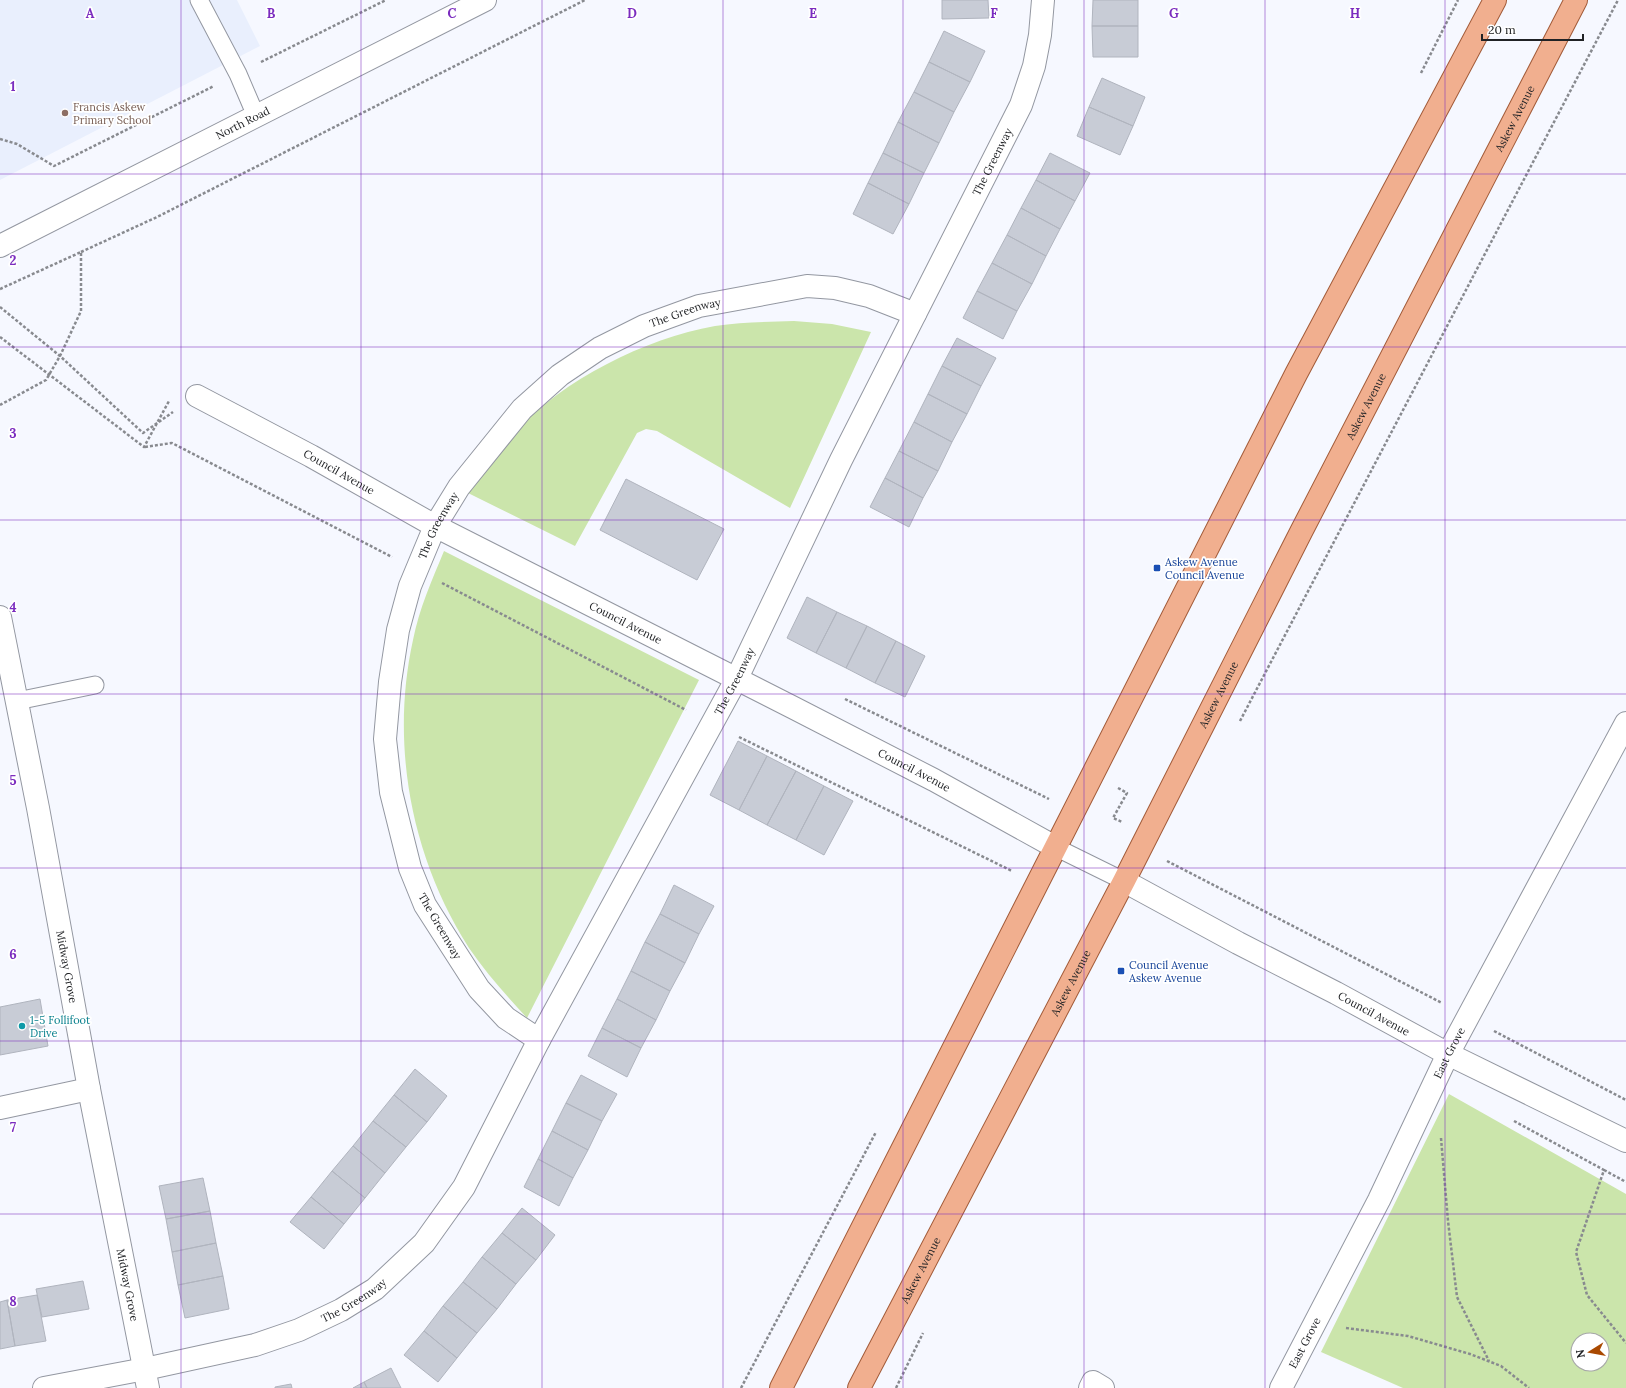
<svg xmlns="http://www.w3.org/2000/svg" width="1626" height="1388" viewBox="0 0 1626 1388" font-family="Lora,serif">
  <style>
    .built { fill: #e9effd }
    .green { fill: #cbe5ab; fill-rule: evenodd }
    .building { fill: #c8ccd6; stroke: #b0b4be }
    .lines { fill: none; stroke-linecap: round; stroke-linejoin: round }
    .service-casing { stroke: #9397a1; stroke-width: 19 }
    .minor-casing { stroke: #9397a1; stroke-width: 24 }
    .tertiary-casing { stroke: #9397a1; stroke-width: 24 }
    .primary-casing { stroke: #a25b39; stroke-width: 24 }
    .path { stroke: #888a8f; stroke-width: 2.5; stroke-dasharray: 3 2; stroke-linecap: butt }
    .service { stroke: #fff; stroke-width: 17 }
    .minor { stroke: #fff; stroke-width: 22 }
    .tertiary { stroke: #fff; stroke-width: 22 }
    .primary { stroke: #f1af8f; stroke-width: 22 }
    .grid { fill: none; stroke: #7b2cbf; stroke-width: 1; stroke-opacity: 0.55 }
    .education-dot { fill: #8d6e63; stroke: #fff; stroke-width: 1.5 }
    .transit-dot { fill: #1a4fb4; stroke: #fff; stroke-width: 1.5 }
    .culture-dot { fill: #0f9aa8; stroke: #fff; stroke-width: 1.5 }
    .labels { text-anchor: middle; stroke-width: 3.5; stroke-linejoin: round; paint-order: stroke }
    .education-label { font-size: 11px; fill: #785e54; stroke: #fff; text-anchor: start }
    .street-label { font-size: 11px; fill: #202225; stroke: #fff }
    .transit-label { font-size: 11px; fill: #164399; stroke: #fff; text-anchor: start }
    .culture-label { font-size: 11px; fill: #0d838f; stroke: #fff; text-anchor: start }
    .grid-label { font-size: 13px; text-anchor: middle; font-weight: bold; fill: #7b2cbf; stroke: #fff; stroke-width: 3.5; stroke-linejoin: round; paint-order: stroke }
  </style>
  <rect width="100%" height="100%" fill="#f6f8ff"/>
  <!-- built -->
  <path class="built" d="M0,0H237L260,46L0,180Z"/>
  <!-- green -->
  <path class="green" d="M794,321L832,324L871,332L790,508L657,431L646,429L637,433L575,546L468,493C483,473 497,451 514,433C564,379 644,339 715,326C741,322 767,322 794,321Z
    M444,551L699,680L527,1018C506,995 486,973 469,948C411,857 390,745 413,640C419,609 432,580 444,551Z
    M1449,1094L1626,1194V1388H1403L1321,1352ZM1578,1340H1602V1364H1578Z"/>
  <!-- building -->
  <path class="building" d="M942,0H988L989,18L942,19Z
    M1093,0H1138V26H1092Z
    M1092,26H1138V57H1093Z
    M944,31L985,51L970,82L929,62Z
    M929,62L970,82L954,112L914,92Z
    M1102,78L1145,97L1133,126L1089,107Z
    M914,92L954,112L939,143L898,122Z
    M1089,107L1133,126L1120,155L1077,136Z
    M898,122L939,143L924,173L883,153Z
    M883,153L924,173L909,204L868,183Z
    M1050,153L1090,173L1075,201L1036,180Z
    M1036,180L1075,201L1060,229L1021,208Z
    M868,183L909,204L893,234L853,214Z
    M1021,208L1060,229L1046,256L1007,235Z
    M1007,235L1046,256L1032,284L992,263Z
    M992,263L1032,284L1017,311L977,291Z
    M977,291L1017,311L1003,339L963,318Z
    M957,338L996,358L981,386L942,366Z
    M942,366L981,386L967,414L928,394Z
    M928,394L967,414L952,442L914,422Z
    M914,422L952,442L938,471L899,451Z
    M899,451L938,471L923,498L885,478Z
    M885,478L923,498L909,527L870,507Z
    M626,479L724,529L697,580L600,530Z
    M807,597L837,612L816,653L787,638Z
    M837,612L867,626L846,668L816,653Z
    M867,626L896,641L875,683L846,668Z
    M896,641L925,656L905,697L875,683Z
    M738,741L767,756L739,810L710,795Z
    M767,756L796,771L767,825L739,810Z
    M796,771L824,786L796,840L767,825Z
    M824,786L853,801L824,855L796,840Z
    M674,885L714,906L699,934L660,914Z
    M660,914L699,934L685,963L645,942Z
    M645,942L685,963L670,991L631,971Z
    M631,971L670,991L656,1020L617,999Z
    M40,999L48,1046L0,1055V1007Z
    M617,999L656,1020L641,1048L602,1028Z
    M602,1028L641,1048L627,1077L588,1056Z
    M415,1069L447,1096L427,1122L394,1095Z
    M581,1075L617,1094L602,1121L566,1103Z
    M394,1095L427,1122L406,1147L373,1121Z
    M566,1103L602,1121L588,1150L552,1131Z
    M373,1121L406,1147L385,1173L353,1146Z
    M552,1131L588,1150L573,1178L538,1159Z
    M353,1146L385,1173L365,1198L332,1171Z
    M538,1159L573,1178L559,1206L524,1187Z
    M332,1171L365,1198L344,1224L311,1197Z
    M203,1178L210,1211L166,1219L159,1186Z
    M311,1197L344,1224L324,1249L290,1222Z
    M522,1208L555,1235L536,1260L502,1233Z
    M210,1211L216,1243L172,1252L166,1219Z
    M502,1233L536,1260L516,1284L482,1257Z
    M216,1243L223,1276L178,1285L172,1252Z
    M482,1257L516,1284L497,1309L463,1282Z
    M223,1276L229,1309L185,1318L178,1285Z
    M83,1281L89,1309L42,1317L36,1289Z
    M463,1282L497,1309L477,1333L443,1306Z
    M37,1295L46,1341L15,1346L7,1300Z
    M7,1300L15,1346L0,1349V1302Z
    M443,1306L477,1333L457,1358L424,1331Z
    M424,1331L457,1358L438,1382L404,1355Z
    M391,1368L401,1388H367L364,1382Z
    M364,1382L367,1388H353Z
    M291,1384L292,1388H275V1387Z"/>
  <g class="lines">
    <defs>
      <path id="service" d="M199,0L238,74L256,116
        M17,701L95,685
        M1055,847L1124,881"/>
      <g id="minor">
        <path id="s1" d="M197,396L311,456L435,526L794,708L934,780L1055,847"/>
        <path id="s2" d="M0,617L38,808L89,1089L148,1388"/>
        <path id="s3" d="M1124,881L1238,943L1336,993L1448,1054L1626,1141"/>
        <path id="s4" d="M539,1040L506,1018L479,989L425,905L410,868L391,792L385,739L390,682L398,630L410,586L435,526L459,487L522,409L560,375L600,348L644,326L699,306L807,286L835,288L869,296L915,314"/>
        <path d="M0,1108L89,1089"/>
        <path id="s5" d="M44,1388L145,1369L255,1345L299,1330L341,1310L375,1289L424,1243L464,1187L539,1040L737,678L841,460L1021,105L1034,66L1040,35L1043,0"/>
        <path d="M1090,1388L1093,1382L1103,1388"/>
        <path id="s6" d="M1281,1388L1379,1200L1448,1054L1626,723"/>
      </g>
      <g id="tertiary">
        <path id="s7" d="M0,246L485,0"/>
      </g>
      <g id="primary">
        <path d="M781,1388L1296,374L1495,0"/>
        <path id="s8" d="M859,1388L1124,881L1301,532L1576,0"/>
      </g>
    </defs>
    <!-- service casing -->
    <use href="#service" class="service-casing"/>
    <!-- minor casing -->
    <use href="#minor" class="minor-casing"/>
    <!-- tertiary casing -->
    <use href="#tertiary" class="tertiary-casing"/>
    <!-- primary casing -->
    <use href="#primary" class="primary-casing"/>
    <!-- path -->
    <path class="path" d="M261,62L386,0
      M1421,73L1458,0
      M0,139L17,144L54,166L214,86
      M81,252L157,217L585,0
      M0,289L81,252V311L60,356L46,380L0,405
      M0,307L60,356L143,433L173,412
      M0,337L144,447L169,401
      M145,447L172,443L392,557
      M442,583L686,710
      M845,699L1049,799
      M1240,721L1618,0
      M739,737L1012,871
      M1118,788L1127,793L1113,818L1122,822
      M1167,861L1442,1003
      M1494,1031L1626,1100
      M1514,1121L1604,1170L1576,1252L1587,1295L1626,1343
      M1441,1138L1448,1221L1457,1297L1489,1361
      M1604,1170L1626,1182
      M1346,1328L1408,1336L1470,1354L1501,1366L1529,1388
      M741,1388L876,1132
      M896,1388L923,1333"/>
    <!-- service -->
    <use href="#service" class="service"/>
    <!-- minor -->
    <use href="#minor" class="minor"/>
    <!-- tertiary -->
    <use href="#tertiary" class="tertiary"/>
    <!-- primary -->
    <use href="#primary" class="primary"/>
  </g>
  <!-- grid -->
  <path class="grid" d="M181,0V1388M361,0V1388M542,0V1388M723,0V1388M903,0V1388M1084,0V1388M1265,0V1388M1445,0V1388M0,174H1626M0,347H1626M0,520H1626M0,694H1626M0,868H1626M0,1041H1626M0,1214H1626"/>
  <!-- markers -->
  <circle class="education-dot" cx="65" cy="113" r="4"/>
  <g class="transit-dot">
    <rect x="1153" y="564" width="8" height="8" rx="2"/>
    <rect x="1117" y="967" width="8" height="8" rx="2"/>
  </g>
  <circle class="culture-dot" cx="22" cy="1026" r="4"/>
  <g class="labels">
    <!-- education labels -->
    <g class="education-label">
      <text x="73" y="111">Francis Askew<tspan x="73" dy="13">Primary School</tspan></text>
    </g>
    <!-- street labels -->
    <g class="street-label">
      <text dy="4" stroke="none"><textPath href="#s8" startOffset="1429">Askew Avenue</textPath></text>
      <text dy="4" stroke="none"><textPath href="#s7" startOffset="272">North Road</textPath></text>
      <text dy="4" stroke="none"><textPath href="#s5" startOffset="1638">The Greenway</textPath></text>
      <text dy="4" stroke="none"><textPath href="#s4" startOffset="909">The Greenway</textPath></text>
      <text dy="4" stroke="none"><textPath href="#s8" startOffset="1105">Askew Avenue</textPath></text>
      <text dy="4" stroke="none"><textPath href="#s1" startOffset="161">Council Avenue</textPath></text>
      <text dy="4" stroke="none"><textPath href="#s4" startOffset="573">The Greenway</textPath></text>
      <text dy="4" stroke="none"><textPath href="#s1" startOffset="485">Council Avenue</textPath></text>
      <text dy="4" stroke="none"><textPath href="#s5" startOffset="1058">The Greenway</textPath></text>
      <text dy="4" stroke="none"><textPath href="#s8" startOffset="781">Askew Avenue</textPath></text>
      <text dy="4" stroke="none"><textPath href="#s1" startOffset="809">Council Avenue</textPath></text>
      <text transform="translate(440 926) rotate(60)" y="4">The Greenway</text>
      <text dy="4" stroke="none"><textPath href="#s2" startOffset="356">Midway Grove</textPath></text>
      <text dy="4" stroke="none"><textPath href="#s8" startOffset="457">Askew Avenue</textPath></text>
      <text dy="4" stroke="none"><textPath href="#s3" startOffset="283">Council Avenue</textPath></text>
      <text dy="4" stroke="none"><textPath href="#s6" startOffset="375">East Grove</textPath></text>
      <text dy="4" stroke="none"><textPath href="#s8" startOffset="133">Askew Avenue</textPath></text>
      <text dy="4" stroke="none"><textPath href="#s2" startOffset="680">Midway Grove</textPath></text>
      <text dy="4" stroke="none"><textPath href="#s5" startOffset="324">The Greenway</textPath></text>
      <text dy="4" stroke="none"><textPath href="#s6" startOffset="51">East Grove</textPath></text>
    </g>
    <!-- transit labels -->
    <g class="transit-label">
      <text x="1165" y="566">Askew Avenue<tspan x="1165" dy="13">Council Avenue</tspan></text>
      <text x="1129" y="969">Council Avenue<tspan x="1129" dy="13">Askew Avenue</tspan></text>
    </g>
    <!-- culture labels -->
    <g class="culture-label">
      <text x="30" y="1024">1-5 Follifoot<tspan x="30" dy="13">Drive</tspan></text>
    </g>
  </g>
  <g class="grid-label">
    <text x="90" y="18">A</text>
    <text x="271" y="18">B</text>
    <text x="452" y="18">C</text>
    <text x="632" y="18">D</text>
    <text x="813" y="18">E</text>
    <text x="994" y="18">F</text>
    <text x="1174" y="18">G</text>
    <text x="1355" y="18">H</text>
    <text x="13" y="91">1</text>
    <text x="13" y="265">2</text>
    <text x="13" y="438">3</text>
    <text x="13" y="612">4</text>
    <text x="13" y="785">5</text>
    <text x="13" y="959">6</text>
    <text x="13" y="1132">7</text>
    <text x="13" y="1306">8</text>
  </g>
  <!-- north arrow -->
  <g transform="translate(1590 1352) rotate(259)"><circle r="19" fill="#ffffff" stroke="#a6a7a8"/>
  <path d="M0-3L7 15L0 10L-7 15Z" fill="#a94900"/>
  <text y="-6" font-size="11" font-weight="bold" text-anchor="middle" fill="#202225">N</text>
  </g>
  <!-- scale -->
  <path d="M1482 34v6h101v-6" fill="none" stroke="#202225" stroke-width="2"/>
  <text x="1488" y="34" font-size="12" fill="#202225" stroke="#ffffff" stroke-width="3" paint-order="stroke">20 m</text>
</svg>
